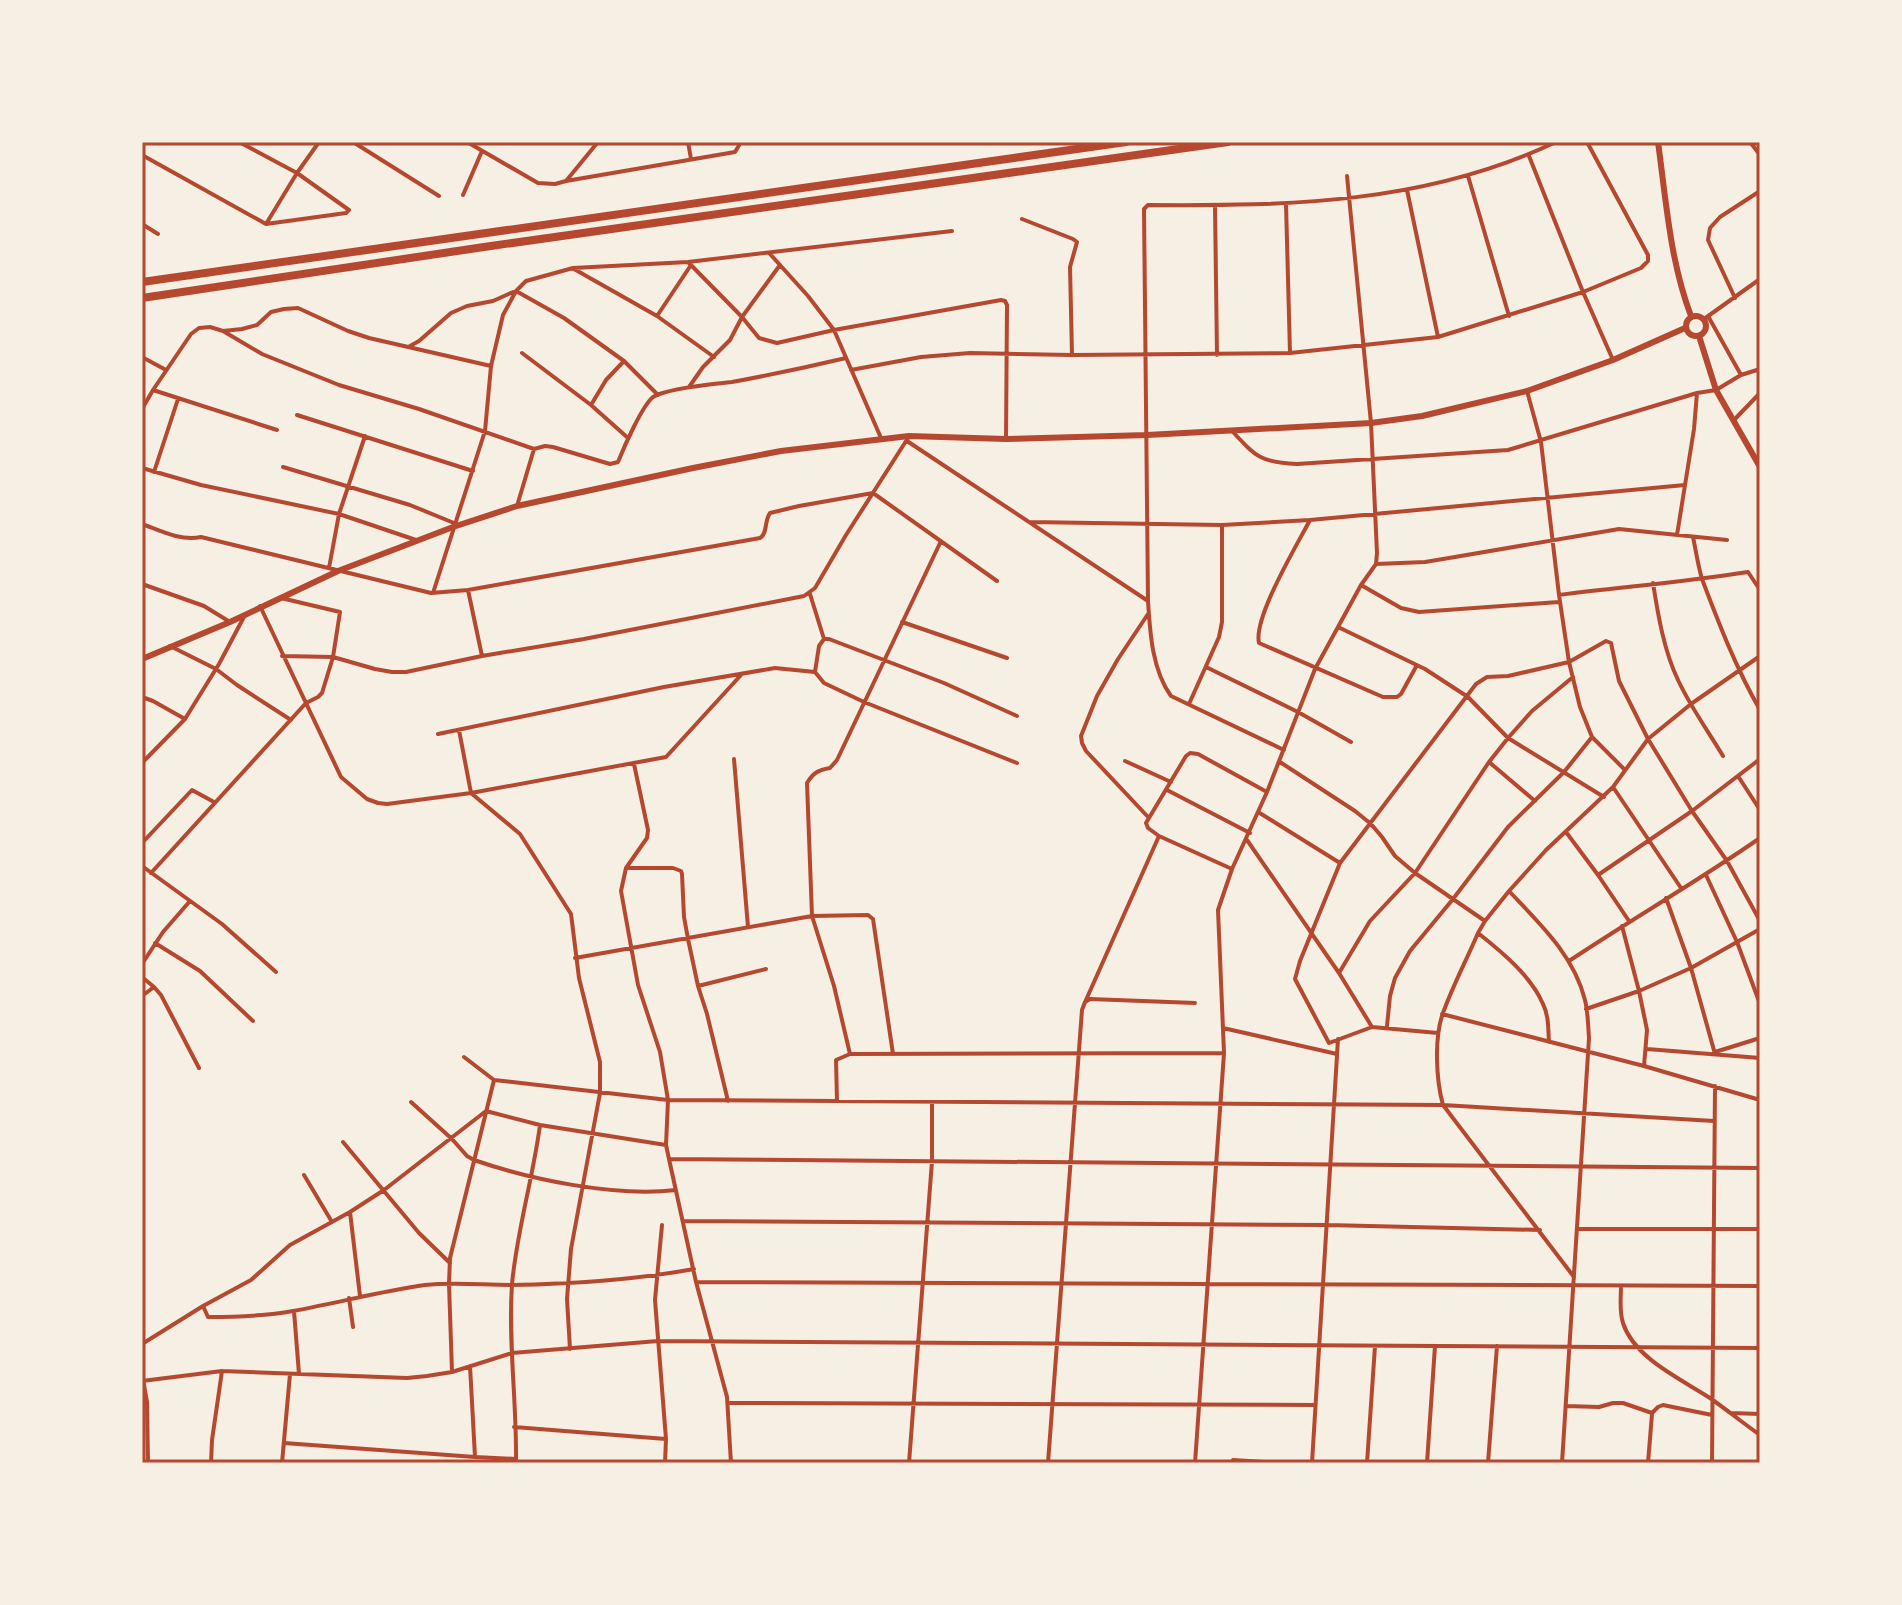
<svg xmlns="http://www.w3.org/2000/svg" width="1902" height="1605" viewBox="0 0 1902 1605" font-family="Cabin,sans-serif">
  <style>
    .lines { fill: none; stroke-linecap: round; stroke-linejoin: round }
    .minor { stroke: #b5482f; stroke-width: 4 }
    .tertiary { stroke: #b5482f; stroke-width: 6 }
    .motorway { stroke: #b5482f; stroke-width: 8 }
    .neatline { fill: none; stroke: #b5482f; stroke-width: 3 }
  </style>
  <rect width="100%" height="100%" fill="#f6efe4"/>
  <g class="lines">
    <!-- minor -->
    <path class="minor" d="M239,142L297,173L349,210L346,213L266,224
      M353,142L439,196
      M467,142L538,183L555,184L566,181L598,142
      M688,142L691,159
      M1750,142L1760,155
      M142,155L266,224L297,173L319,142
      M1529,156L1583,292L1613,360
      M1468,176L1509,316
      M566,181L735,152L741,142
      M1407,190L1438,337
      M463,195L482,151
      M1286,204L1290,353
      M1215,206L1217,355
      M1022,219L1073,239L1077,242L1070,267L1072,355
      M142,224L158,234
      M770,254L808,296L834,330L881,438
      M688,262L742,317L759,338L777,343L834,330L1001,300L1005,301L1007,305L1006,439
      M574,269L657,316L714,357
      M516,291L564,318L624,361L658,395
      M1735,298L1708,240L1710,228L1720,217L1760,191
      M657,316L691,265
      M1708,316L1741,375L1760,369
      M1704,319L1760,279
      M223,331L262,354L339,385L419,409L534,449L545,446L553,447L610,464L618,462C624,447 642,406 653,397C667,388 714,384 732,382C770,375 808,367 846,358
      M410,346L419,341L451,313L467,306L493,301L513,292
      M522,353L591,405L628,438
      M142,357L166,370
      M851,370L921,357L970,353L1072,355L1290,353L1438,337L1583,292L1641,268L1648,261V255L1587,142
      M689,387L703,367L730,340L742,317L780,265
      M153,390L277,430
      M1527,391L1541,442L1559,595L1569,662L1580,707L1592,737L1625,770
      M591,405L606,380L624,361
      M142,409L153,390L191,334L199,328L210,327L223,331L242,329L257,325L271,312L284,309L298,308L348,331L369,338L491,366
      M297,415L473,471
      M1734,420L1760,393
      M1233,432C1257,458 1261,462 1297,464L1508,450L1697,393L1716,390L1741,375
      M907,441L1148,601
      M283,467L410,505L454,523
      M142,468L201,485L339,514L416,540
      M154,472L178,399
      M517,506L534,449
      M1310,520C1297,545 1253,618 1259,643L1383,697H1397L1401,694L1417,665
      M1029,522L1222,525L1310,520L1685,485
      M142,524C161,531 180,541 201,537L431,593L468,590L760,538C768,533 764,521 770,513L799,506L873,493L997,581
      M1677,535L1694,429L1697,393
      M1693,537C1696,551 1698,566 1702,579C1719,624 1736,668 1760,710
      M1376,564L1425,562L1449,558L1619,529L1727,540
      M329,568L339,514L365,436
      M1653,583C1658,615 1664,651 1678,680C1690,706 1708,731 1723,756
      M142,584L204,606L230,622
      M1361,585L1401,608L1419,612L1559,602
      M468,590L482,656
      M433,593L485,431L491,366L503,315L516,291L526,281L573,268L688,262L952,231
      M810,594L824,639
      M1559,595C1622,587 1685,582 1748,572L1760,590
      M260,606L341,777L367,799L378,803L387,804L471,793L666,757L741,675
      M1148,614L1118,659L1097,696L1081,736L1082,743L1086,751L1149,818
      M902,622L1007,658
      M1338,627L1425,669L1468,697L1508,738L1604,797
      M824,639L819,646L815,672L824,683L864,702L1017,763
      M824,639H829L944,683L1017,716
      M170,646L216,669L237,685L291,720
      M282,656L333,657L375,669L392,672H406L482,656L584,639L804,596L815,588L846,535L908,438
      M1206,667L1298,712L1351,742
      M142,697L153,701L185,719
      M1189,704L1219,637L1222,622V525
      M459,730L471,793L520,834L571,914L579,978L600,1062V1093L571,1249L567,1299L570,1349
      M438,734L664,687L775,668L815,672
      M1284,750L1171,696C1152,670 1150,632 1148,601L1144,209L1148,205C1290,206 1425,204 1556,142
      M734,759L748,927
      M1125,761L1171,782
      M1280,762L1355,811L1371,824L1382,837L1395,856L1415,873L1485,921
      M1489,762L1535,801
      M142,763L185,719L219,664L245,615
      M634,764L648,830L647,838L626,868L621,891L638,985L660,1052L668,1100L666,1145L669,1159L696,1282L727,1397L731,1463
      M1738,776L1760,810
      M1613,787L1681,888
      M1167,790L1250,833
      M1258,812L1340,863
      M1566,832L1598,875L1629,921
      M1247,840L1339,973L1372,1027
      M142,843L192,790L214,802
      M142,866L222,924L276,972
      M626,868H673L681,871L682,874L684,917L688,939L698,986L707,1014L728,1101
      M1232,869L1159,836L1148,828L1146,823L1186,756L1190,753L1198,754L1267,792
      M151,873L306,703L318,697L322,693L333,657L340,612L281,598
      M1598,875L1692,811L1760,759
      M1706,875L1737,942L1760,1004
      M1509,891C1539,923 1574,955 1585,1000C1588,1012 1588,1025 1589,1038L1562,1463
      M1666,898L1691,968L1715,1054
      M1622,926L1639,991L1647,1030L1644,1066
      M1478,933C1502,952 1531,976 1543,1004C1549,1016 1548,1029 1549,1042
      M155,943L200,971L253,1021
      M575,958L812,916L868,915L873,919L893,1054
      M1569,961C1632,919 1698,881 1760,838
      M142,964L163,932L190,901
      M1339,973L1370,921L1415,873L1489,762L1508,738L1532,711L1573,677
      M142,977L154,987L161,995L199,1068
      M698,986L766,969
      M142,996L154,987
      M1086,1000L1159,836
      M1586,1009L1639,991L1691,968L1760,929
      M1442,1014L1644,1066L1760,1100
      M1387,1026L1390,996L1395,978L1410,951L1453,899L1508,827L1564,772L1592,737
      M1223,1028L1337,1054
      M1438,1033L1372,1027L1329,1043L1295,979L1300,961L1340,863L1476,684L1487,677L1508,676L1569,662L1606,641L1611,643L1619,681L1648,739L1692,811L1727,861L1760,921
      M1647,1049L1760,1058
      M1715,1052L1760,1038
      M850,1054L834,986L812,916L807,783C813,773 818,770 830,768L837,760L941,541
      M464,1057L494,1080L668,1100L1443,1105L1714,1121
      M837,1101L836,1060L850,1054L1224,1053
      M411,1102L452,1139L467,1156L474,1160C532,1180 615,1197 676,1190
      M343,1142L419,1233L450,1263
      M669,1159L1760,1168
      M304,1175L332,1222
      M350,1212L360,1296
      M684,1221L1327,1225L1540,1230
      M662,1225L655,1300L666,1439L665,1463
      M1578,1229H1760
      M1574,1277L1443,1105C1436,1080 1434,1037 1443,1013C1453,985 1467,959 1478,933L1485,921L1509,891L1546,850L1613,787L1648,739L1691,704L1760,656
      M696,1282L1760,1286
      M1621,1286C1621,1297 1619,1311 1623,1323C1634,1358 1681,1379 1710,1398C1727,1410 1743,1423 1760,1435
      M349,1298L353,1327
      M203,1306L208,1317C236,1317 266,1316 293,1311C338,1303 381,1291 425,1285C453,1282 483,1285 511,1285C571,1284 634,1280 694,1269
      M294,1311L299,1374
      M142,1344L203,1306L251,1280L290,1245L350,1212L384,1190L486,1111L540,1125L666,1145
      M470,1366L475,1457
      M452,1372L449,1284L450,1258L494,1080
      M142,1373L147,1402L148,1463
      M142,1381L222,1371L407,1378L427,1376L452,1372L512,1353L658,1341L1760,1348
      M728,1403L1315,1405
      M1566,1406L1599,1407L1613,1403H1623L1652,1413L1658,1407L1663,1405L1712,1415
      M1731,1413L1760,1414
      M514,1427L666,1439
      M284,1443L475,1457L516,1459
      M1233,1460L1279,1463
      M1312,1462L1399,1463
      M211,1463L212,1440L222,1371
      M282,1463L290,1374
      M516,1463C517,1403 508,1343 512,1284C517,1230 533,1178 540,1125
      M909,1463L932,1161V1102
      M1048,1463L1082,1010L1085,1002L1090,999L1195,1003
      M1195,1463L1224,1053L1218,910L1232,869L1267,792L1315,669L1361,585L1376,564L1377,553L1371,423L1347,176
      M1312,1463L1338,1039
      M1367,1463L1375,1346
      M1427,1463L1435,1346
      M1488,1463L1497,1346
      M1648,1463L1652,1414
      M1712,1463L1715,1086"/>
    <!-- tertiary -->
    <path class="tertiary" d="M1658,142C1666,200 1670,261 1691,316
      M1686 326a10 10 0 1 1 20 0a10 10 0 1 1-20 0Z
      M1699,336L1716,390L1760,467
      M142,659L230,622L338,571L453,527L517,506L693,468L781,451L909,436L1006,439L1147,435L1371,423L1422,416L1527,391L1613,360L1685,328"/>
    <!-- motorway -->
    <path class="motorway" d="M142,282L1126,142
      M142,298L484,247L1228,142"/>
  </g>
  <!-- border -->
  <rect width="1902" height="1605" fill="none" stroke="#f6efe4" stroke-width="288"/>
  <rect x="144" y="144" width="1614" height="1317" class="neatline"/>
</svg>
